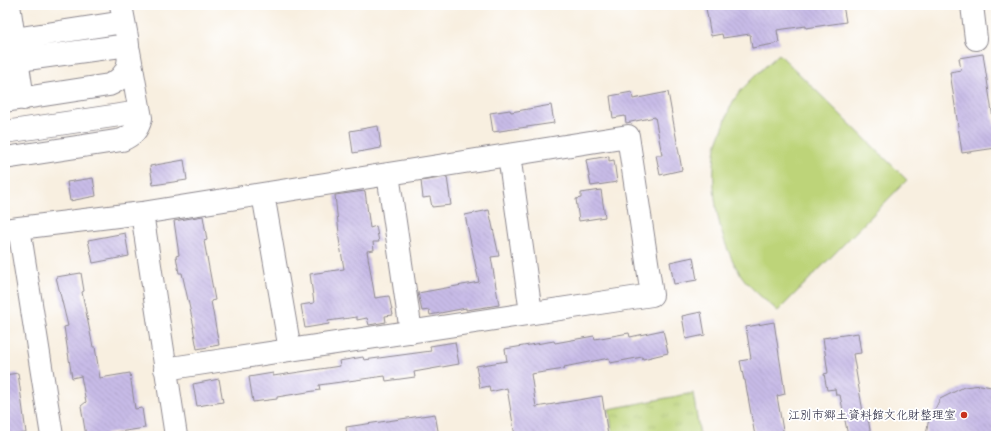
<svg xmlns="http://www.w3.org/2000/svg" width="1001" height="441" viewBox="0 0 1001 441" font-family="Delius,'Klee One',sans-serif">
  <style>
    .grass { fill: url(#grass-tufts); stroke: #707b5a }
    .pitch { fill: #bdd479; stroke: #707b5a }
    .building { fill: url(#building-back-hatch) }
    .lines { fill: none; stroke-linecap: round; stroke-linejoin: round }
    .minor-casing { stroke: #8d888e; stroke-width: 24 }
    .minor { stroke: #fff; stroke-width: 22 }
    .poi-dot { fill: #c8321e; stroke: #fff; stroke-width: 1.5 }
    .labels { text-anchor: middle; stroke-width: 3.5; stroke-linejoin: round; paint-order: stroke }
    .poi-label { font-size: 12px; fill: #22223b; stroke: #fff; text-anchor: end }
  </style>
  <defs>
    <pattern id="grass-tufts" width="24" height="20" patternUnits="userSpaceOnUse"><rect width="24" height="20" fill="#bdd479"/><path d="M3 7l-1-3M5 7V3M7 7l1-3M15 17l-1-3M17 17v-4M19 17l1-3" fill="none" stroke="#a2b66a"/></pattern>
    <pattern id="building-back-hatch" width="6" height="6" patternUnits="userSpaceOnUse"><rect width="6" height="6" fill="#c8bbe7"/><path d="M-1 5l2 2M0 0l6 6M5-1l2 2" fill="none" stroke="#aca0c7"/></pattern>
  </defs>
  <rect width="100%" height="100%" fill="#fff"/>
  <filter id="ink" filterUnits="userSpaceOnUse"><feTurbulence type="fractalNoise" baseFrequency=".025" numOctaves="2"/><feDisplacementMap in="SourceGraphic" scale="8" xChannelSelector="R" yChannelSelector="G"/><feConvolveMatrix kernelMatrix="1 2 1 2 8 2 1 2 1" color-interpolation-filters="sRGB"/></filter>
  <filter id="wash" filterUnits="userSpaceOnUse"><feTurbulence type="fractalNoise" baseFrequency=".012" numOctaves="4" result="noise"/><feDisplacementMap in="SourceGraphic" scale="16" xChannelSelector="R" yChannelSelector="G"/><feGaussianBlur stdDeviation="0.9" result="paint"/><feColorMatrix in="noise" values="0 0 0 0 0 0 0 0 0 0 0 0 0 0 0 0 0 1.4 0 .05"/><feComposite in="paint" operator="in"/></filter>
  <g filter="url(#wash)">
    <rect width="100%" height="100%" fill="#f8efe0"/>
    <!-- grass -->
    <path class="grass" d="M693,393L700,436H613L609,409Z"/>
    <!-- pitch -->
    <path class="pitch" d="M779,54L907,180L778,311C764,299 748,287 739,272C718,238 709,187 716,148C717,141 721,133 724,125C727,116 730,105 736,97C748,81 764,68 779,54Z"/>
    <g id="blocks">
      <!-- building -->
      <path class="building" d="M727,5H843L846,22L806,28V26L777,30L779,43L752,48L750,34L723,38L722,34L711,36L706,8Z
        M983,54L994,125L996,124V148L962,153L950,72L961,70L959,58Z
        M632,92L633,99L668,92L682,170L660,175L656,155H662L655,117L626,123L625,116L613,118L610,96Z
        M551,105L554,123L493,132L490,113L510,110L511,112Z
        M378,126L381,148L353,153L350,131Z
        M609,156V161L614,160L617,182L591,186L586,160Z
        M184,160L187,180L153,185L150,166Z
        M447,177L451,205L432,207L430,197L423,198L421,181Z
        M93,178L96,196L70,201L67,182Z
        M601,190L605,217L579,221L576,199L581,198V193Z
        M365,191L370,228L376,226L379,242H373L374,250L367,251L375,298L389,296L393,315L385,316L386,322L369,325L367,318L357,320V317L328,321L329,324L305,328L301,305L314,303L310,274L344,269L338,233H339L335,195Z
        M489,210L499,256L491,257L499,305L466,310V308L430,315L429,310L422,311L418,293L479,282L465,215Z
        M203,216L207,240L204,241L215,300L211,301L219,345L197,349L193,327H194L182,273H179L176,256L179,255L174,221Z
        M125,233L129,256L93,263L88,240Z
        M693,257L697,280L674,284L670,262Z
        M81,273L84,291L82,292L93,347H95L100,378L130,373L135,409L142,408L145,428L106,434L107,436H86L81,406L86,402L81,376L72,378L64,327L68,326L56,277Z
        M701,312L705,335L686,339L682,316Z
        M774,322L785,394L777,396L784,436H755L745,380H744L740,361L751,359L746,327Z
        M663,330L668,353L643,359L642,357L610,363L609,358L564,367L565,369L531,374L536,407L602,396L608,436H515L507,388L490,392L489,386L480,388L476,366L507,361L505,349L554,341L555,343L594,336L595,339L629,333L630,337Z
        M858,333L861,353L853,354L863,412H867L871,436H848L840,395H836L835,389L827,390L824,374L828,373L823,338Z
        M455,342L459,364L414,372L415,377L386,381L385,376L319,385L320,390L277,397V399L253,402L249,377L273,373V376L340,366L339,361L363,357L364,360L431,351L430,346Z
        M18,373L26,433L5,436V375Z
        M219,379L223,402L197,406L193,384Z
        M981,385L996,388V436H926L928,423L940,399L964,387Z
        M435,414L439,436H347L346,427Z"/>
    </g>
  </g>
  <g filter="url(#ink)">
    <use href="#blocks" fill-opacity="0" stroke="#8d888e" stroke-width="1"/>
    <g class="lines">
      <defs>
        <path id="minor" d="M9,5L23,99
          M972,5L976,39
          M14,39L124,22
          M5,62L128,45
          M5,101L109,85C132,75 130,58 127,37C125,26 123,16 121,5
          M5,132L140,112
          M509,155L531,313
          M5,158L122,140C133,135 138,130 141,118L129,51
          M388,174L411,332
          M263,194L290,350
          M142,213L176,436
          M19,228L142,213L628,136L652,295L165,369
          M5,230L19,228L52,436"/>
      </defs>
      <!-- minor casing -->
      <use href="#minor" class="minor-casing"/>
      <!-- minor -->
      <use href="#minor" class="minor"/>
    </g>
  </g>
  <!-- markers -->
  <circle class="poi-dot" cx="964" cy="415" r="4"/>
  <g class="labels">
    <!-- poi labels -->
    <g class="poi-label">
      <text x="956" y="419">江別市郷土資料館文化財整理室</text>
    </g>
  </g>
  <!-- margin -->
  <rect width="1001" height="441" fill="none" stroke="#fff" stroke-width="20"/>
</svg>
